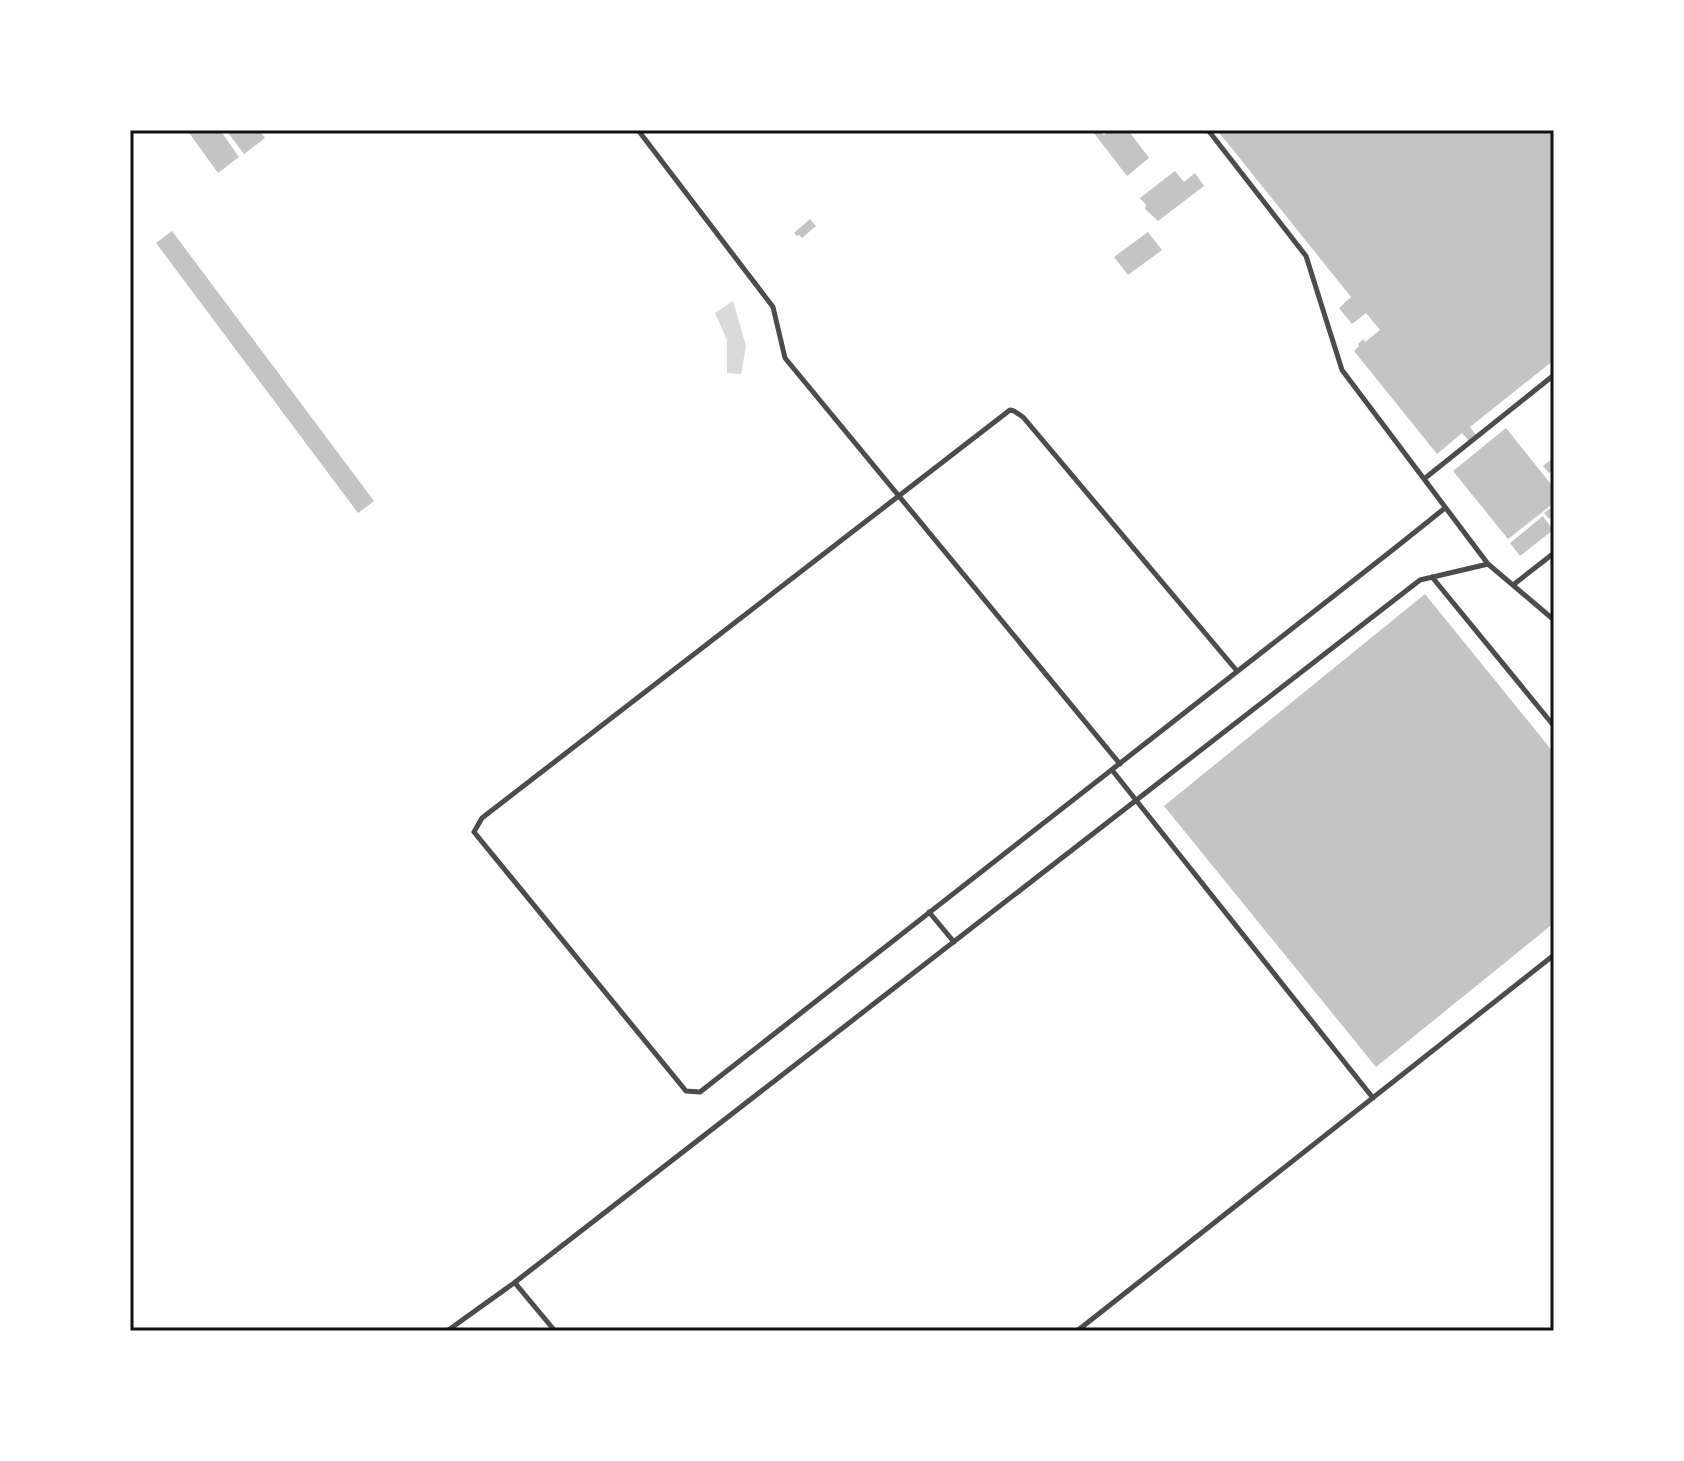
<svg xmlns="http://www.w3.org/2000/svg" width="1684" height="1461" viewBox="0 0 1684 1461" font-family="'Asap Condensed',sans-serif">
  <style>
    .water { fill: #d9d9d9 }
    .building { fill: #c4c4c4 }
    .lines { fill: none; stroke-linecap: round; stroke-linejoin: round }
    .service { stroke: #4c4c4c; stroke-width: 5 }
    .neatline { fill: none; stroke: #111; stroke-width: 3 }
  </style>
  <rect width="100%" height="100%" fill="#fff"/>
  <!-- water -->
  <path class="water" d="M733,301L746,346L741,374L727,373V340L715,313Z"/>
  <!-- building -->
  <path class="building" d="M187,130H220L239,157L218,173Z
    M226,130H259L265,138L244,154Z
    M1097,130L1104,135L1111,130H1128L1149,158L1127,176L1094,133Z
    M1217,130H1554V360L1470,427L1476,435L1469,441L1462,433L1437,454L1354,351L1359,346L1358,344L1363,339L1365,342L1380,330L1366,313L1352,324L1339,308L1351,297Z
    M1175,171L1184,182L1195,173L1204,186L1158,221L1145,209L1146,205L1140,198Z
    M810,219L816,226L802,238L799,235L797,236L794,233Z
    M172,231L374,501L358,513L156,243Z
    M1148,232L1162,250L1128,275L1114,257Z
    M1506,428L1554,488V503L1508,539L1453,471Z
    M1554,457V469L1549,473L1543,466Z
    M1554,505V515L1549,519L1544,513Z
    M1543,516L1553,530L1520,556L1510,543Z
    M1425,594L1554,753V923L1376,1067L1164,806Z"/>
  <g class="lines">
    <!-- service -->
    <path class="service" d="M638,130L773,307L785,358L1120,764
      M1208,130L1306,256L1342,370L1488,564L1554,620
      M1424,479L1554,375
      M1432,577L1554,726
      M1513,585L1554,553
      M1237,671L1023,417L1014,411L1010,410L482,818L474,832L686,1091L700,1092L1395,548L1445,508
      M1112,770L1373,1098
      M929,912L954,942
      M515,1283L555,1331
      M447,1331L514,1283L1420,580L1488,564
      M1077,1331L1554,955"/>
  </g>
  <!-- border -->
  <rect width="1684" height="1461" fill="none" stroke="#ffffff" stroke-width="264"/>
  <rect x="132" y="132" width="1420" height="1197" class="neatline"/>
</svg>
